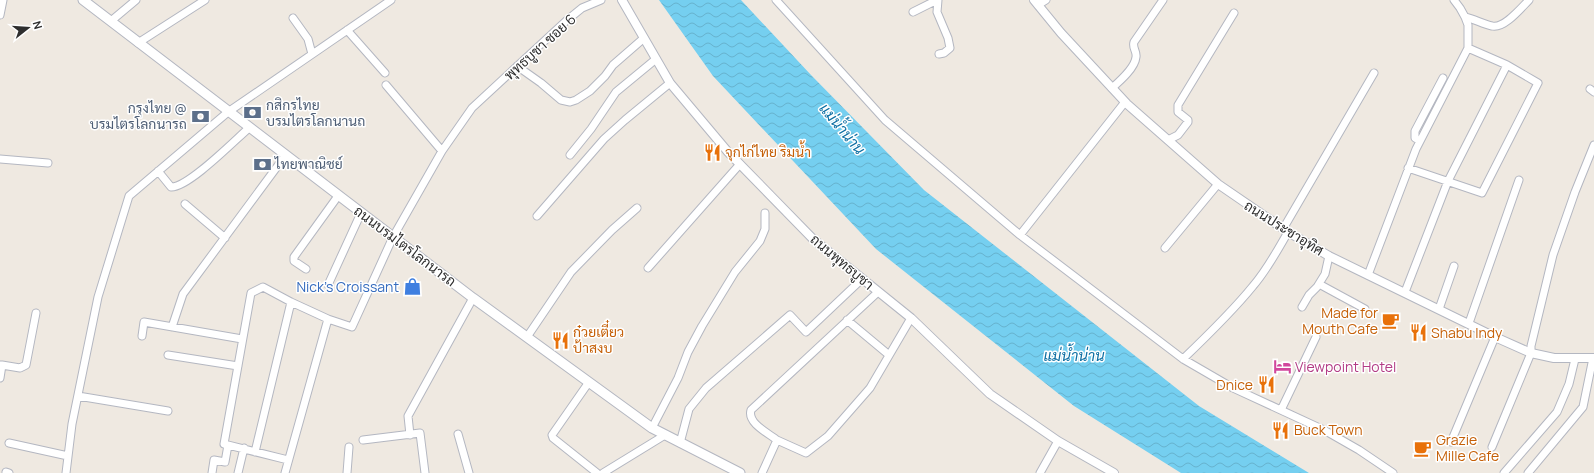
<svg xmlns="http://www.w3.org/2000/svg" width="1594" height="473" viewBox="0 0 1594 473" font-family="Manrope,Sarabun,sans-serif">
  <style>
    .water { fill: url(#water-waves) }
    .lines { fill: none; stroke-linecap: round; stroke-linejoin: round }
    .minor-casing { stroke: #b4b7c1; stroke-width: 9 }
    .tertiary-casing { stroke: #b4b7c1; stroke-width: 10 }
    .secondary-casing { stroke: #b4b7c1; stroke-width: 11 }
    .minor { stroke: #fff; stroke-width: 7 }
    .tertiary { stroke: #fff; stroke-width: 8 }
    .secondary { stroke: #fff; stroke-width: 9 }
    .labels { text-anchor: middle; stroke-width: 3; stroke-linejoin: round; paint-order: stroke }
    .street-label { font-size: 14px; fill: #2e2e2e; stroke: #fff }
    .service-label { font-size: 14px; fill: #4e5e75; stroke: #fff; text-anchor: start }
    .food-label { font-size: 14px; fill: #c56008; stroke: #fff; text-anchor: start }
    .shop-label { font-size: 14px; fill: #366cbe; stroke: #fff; text-anchor: end }
    .hotel-label { font-size: 14px; fill: #b23c85; stroke: #fff; text-anchor: start }
    .water-label { font-size: 15px; font-style: italic; fill: #0d6fa3; stroke: #fff }
  </style>
  <defs>
    <pattern id="water-waves" width="16" height="10" patternUnits="userSpaceOnUse"><rect width="16" height="10" fill="#75cff0"/><path d="M0 5q4-4 8 0t8 0" fill="none" stroke="#66b2ce"/></pattern>
  </defs>
  <rect width="100%" height="100%" fill="#efe9e1"/>
  <!-- water -->
  <path class="water" d="M659,0H741L811,75L924,190L1199,406L1309,473H1181L1074,406L876,249L713,76Z"/>
  <g class="lines">
    <defs>
      <path id="minor" d="M776,0L885,120L1020,235L1183,359L1233,388L1324,430L1359,450L1393,473
        M938,0L937,12L948,38L950,48L944,53L939,54
        M1038,5L1046,0
        M913,12L937,0
        M0,15L3,0
        M1465,17C1474,19 1483,24 1492,26C1504,29 1521,8 1529,0
        M293,18L308,39L312,54
        M111,21L136,0
        M347,30L385,73
        M138,43L205,0
        M517,66L541,83L561,100L570,102L576,100L590,91L605,76L613,65L644,38
        M386,85L442,151
        M1112,88C1120,81 1135,68 1136,57C1137,51 1132,48 1134,42L1163,0
        M1590,89L1594,92
        M1168,140L1178,135L1188,122V120L1178,112V105L1234,13
        M1420,141L1415,138V131L1443,78
        M570,155L591,129L616,92L656,59
        M0,159L48,163
        M1408,168L1482,193L1538,83L1507,65L1468,48
        M158,171L171,187C188,188 235,140 249,128
        M185,204L225,238
        M537,216L604,139L625,120L670,83
        M1283,229L1374,73
        M1020,235L1125,102
        M1165,248L1218,184
        M648,268L740,164
        M306,269L294,261V257L338,196
        M1368,275L1416,149L1468,48V25L1465,17L1460,8L1454,0
        M1319,284L1365,309
        M328,285L361,213
        M1405,292L1448,181L1507,65
        M1302,307L1309,295L1317,287L1325,274L1329,256
        M1439,309L1454,266
        M328,319L352,327L393,237L442,151L472,108L566,21L582,8L601,0
        M847,320L889,355
        M1469,323L1519,180
        M172,327L183,294L285,156
        M142,336L144,322L242,339
        M527,337L571,272L612,230L637,208
        M168,355L238,366
        M1183,359C1207,336 1232,312 1253,286C1267,270 1277,251 1288,232
        M0,365H2L0,378
        M2,365L20,368L26,365L36,313
        M589,382L552,435L553,438L597,473
        M78,396L168,411
        M1281,410L1316,337
        M652,428L678,378L688,352L702,326L735,272L760,241L765,229V213
        M458,434L469,473
        M410,435L408,416L473,298
        M363,440L420,433L425,473
        M777,440L806,453L828,436L870,388L911,318
        M1451,442L1495,337
        M9,443L68,456
        M680,443L689,409L706,388L790,315L806,332L862,279
        M1492,447L1531,353V346L1553,255L1575,192L1594,145
        M255,452L291,302
        M6,472L9,473
        M66,473L72,424L98,297L129,196L228,112L391,0
        M212,473L214,460L225,462L228,445
        M238,473L244,448
        M285,473L328,319L291,302L263,287L251,293L224,444L288,460
        M347,473L349,447
        M603,473L665,435
        M762,473L777,440C768,433 747,423 751,410L878,292
        M1040,473L1058,441
        M1504,473L1557,412L1569,384L1575,359
        M1528,473L1583,407L1593,358"/>
      <path id="tertiary" d="M622,0L670,83L728,152L813,239L911,318L990,394L1058,441L1114,473
        M1034,0L1061,33L1127,104L1218,184L1288,232L1329,256L1495,337L1531,353L1554,358H1594"/>
      <path id="secondary" d="M83,0L473,298L652,428L740,473"/>
    </defs>
    <!-- minor casing -->
    <use href="#minor" class="minor-casing"/>
    <!-- tertiary casing -->
    <use href="#tertiary" class="tertiary-casing"/>
    <!-- secondary casing -->
    <use href="#secondary" class="secondary-casing"/>
    <!-- minor -->
    <use href="#minor" class="minor"/>
    <!-- tertiary -->
    <use href="#tertiary" class="tertiary"/>
    <!-- secondary -->
    <use href="#secondary" class="secondary"/>
  </g>
  <!-- icons -->
  <defs>
    <symbol id="bank-bare" viewBox="-9 -9 18 18"><path d="M-6-4H6V4H-6ZM0-2.3a2.3 2.3 0 1 0 0 4.6a2.3 2.3 0 1 0 0-4.6Z" fill="#5c6f8a" stroke="#fff" stroke-width="2.5" paint-order="stroke"/></symbol>
    <symbol id="restaurant-bare" viewBox="-9 -9 18 18"><path d="M-5-6h1v4h1v-4h1v4h1v-4h1v5L-1.5 .5V6h-2V.5L-5-1ZM5-6V6H3V1.5H1.5Q1.5-4 5-6Z" fill="#e8710a" stroke="#fff" stroke-width="2.5" paint-order="stroke"/></symbol>
    <symbol id="shop-bare" viewBox="-9 -9 18 18"><path d="M-5-2.5h2.3a2.7 3.5 0 0 1 5.4 0H5L5.5 6h-11ZM-1.5-2.5h3a1.5 2.3 0 0 0-3 0Z" fill="#3f7fe0" stroke="#fff" stroke-width="2.5" paint-order="stroke"/></symbol>
    <symbol id="cafe-bare" viewBox="-9 -9 18 18"><path d="M-5.5-4.5H6V0H3Q3 3.5 0 3.5H-2.5Q-5.5 3.5-5.5 0ZM3-3.2v2h1.7v-2ZM-6 4.5H4V6H-6Z" fill="#e8710a" stroke="#fff" stroke-width="2.5" paint-order="stroke"/></symbol>
    <symbol id="hotel-bare" viewBox="-9 -9 18 18"><path d="M-6-4.5h1.5V1H6V5H4.5V3h-9V5H-6ZM-4 0a1.8 1.8 0 1 1 3.6 0ZM.5 0V-2.5h3Q6-2.5 6 0Z" fill="#d1479c" stroke="#fff" stroke-width="2.5" paint-order="stroke"/></symbol>
  </defs>
  <g fill-rule="evenodd">
    <use href="#bank-bare" x="240" y="100" width="25" height="25"/>
    <use href="#bank-bare" x="188" y="104" width="25" height="25"/>
    <use href="#restaurant-bare" x="700" y="140" width="25" height="25"/>
    <use href="#bank-bare" x="250" y="152" width="25" height="25"/>
    <use href="#shop-bare" x="400" y="274" width="25" height="25"/>
    <use href="#cafe-bare" x="1378" y="308" width="25" height="25"/>
    <use href="#restaurant-bare" x="1406" y="320" width="25" height="25"/>
    <use href="#restaurant-bare" x="548" y="328" width="25" height="25"/>
    <use href="#hotel-bare" x="1270" y="354" width="25" height="25"/>
    <use href="#restaurant-bare" x="1254" y="372" width="25" height="25"/>
    <use href="#restaurant-bare" x="1268" y="418" width="25" height="25"/>
    <use href="#cafe-bare" x="1410" y="436" width="25" height="25"/>
  </g>
  <g class="labels">
    <!-- street labels -->
    <g class="street-label">
      <text transform="translate(540 47) rotate(-42)" y="5">พุทธบูชา ซอย 6</text>
      <text transform="translate(1284 228) rotate(32)" y="5">ถนนประชาอุทิศ</text>
      <text transform="translate(405 246) rotate(37)" y="5">ถนนบรมไตรโลกนารถ</text>
      <text transform="translate(842 262) rotate(40)" y="5">ถนนพุทธบูชา</text>
    </g>
    <!-- service labels -->
    <g class="service-label">
      <text x="266" y="110">กสิกรไทย<tspan x="266" dy="16">บรมไตรโลกนานถ</tspan></text>
      <text x="187" y="113" text-anchor="end">กรุงไทย @<tspan x="187" dy="16">บรมไตรโลกนารถ</tspan></text>
      <text x="275" y="169">ไทยพาณิชย์</text>
    </g>
    <!-- food labels -->
    <g class="food-label">
      <text x="725" y="157">จุกไก่ไทย ริมน้ำ</text>
      <text x="1378" y="318" text-anchor="end">Made for<tspan x="1378" dy="16">Mouth Cafe</tspan></text>
      <text x="573" y="337">ก๋วยเตี๋ยว<tspan x="573" dy="16">ป้าสงบ</tspan></text>
      <text x="1431" y="338">Shabu Indy</text>
      <text x="1253" y="390" text-anchor="end">Dnice</text>
      <text x="1294" y="435">Buck Town</text>
      <text x="1436" y="445">Grazie<tspan x="1436" dy="16">Mille Cafe</tspan></text>
    </g>
    <!-- shop labels -->
    <g class="shop-label">
      <text x="399" y="292">Nick's Croissant</text>
    </g>
    <!-- hotel labels -->
    <g class="hotel-label">
      <text x="1295" y="372">Viewpoint Hotel</text>
    </g>
    <!-- water labels -->
    <g class="water-label">
      <text transform="translate(842 129) rotate(50)" y="5">แม่น้ำน่าน</text>
      <text x="1074" y="361">แม่น้ำน่าน</text>
    </g>
  </g>
  <!-- north arrow -->
  <g transform="translate(28 28) rotate(73)" stroke="#ffffff" stroke-width="3" paint-order="stroke">
  <path d="M0-3L7 15L0 10L-7 15Z" fill="#2e2e2e"/>
  <text y="-6" font-size="11" font-weight="bold" text-anchor="middle" fill="#2e2e2e">N</text>
  </g>
</svg>
